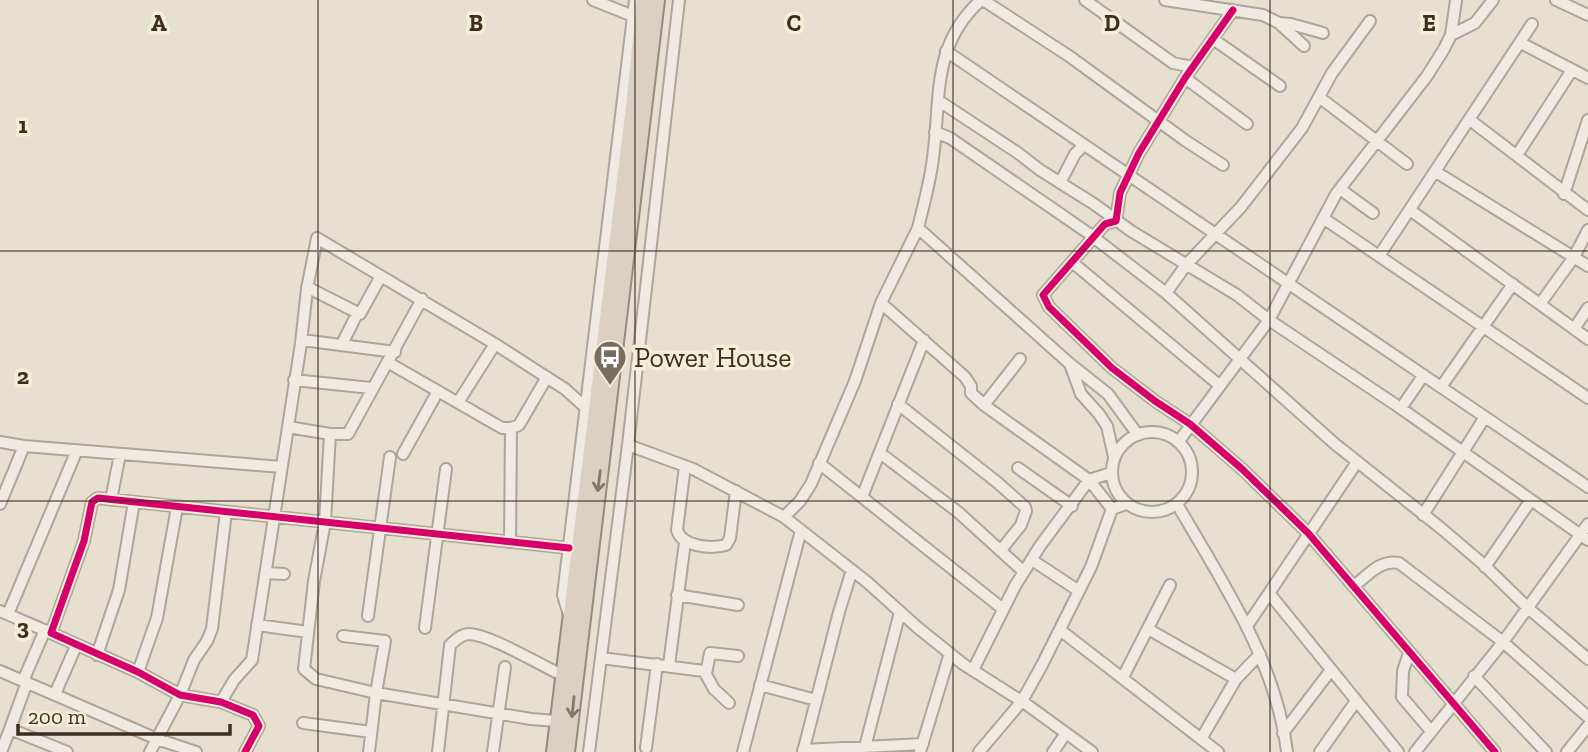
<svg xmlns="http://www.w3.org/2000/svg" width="1588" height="752" viewBox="0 0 1588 752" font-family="'Zilla Slab',serif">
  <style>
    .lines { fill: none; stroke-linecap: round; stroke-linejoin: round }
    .minor-casing { stroke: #ada599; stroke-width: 14 }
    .highway-casing { stroke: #928b80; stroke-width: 18 }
    .minor { stroke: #efebe3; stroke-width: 10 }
    .highway { stroke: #dad1c2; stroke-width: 14 }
    .cycleway-casing { stroke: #f7eed8; stroke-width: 11 }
    .cycleway { stroke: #d6006c; stroke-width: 7 }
    .oneway { stroke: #847769 }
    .grid { fill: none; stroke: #3d2e20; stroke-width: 2; stroke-opacity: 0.55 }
    .labels { text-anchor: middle; stroke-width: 7; stroke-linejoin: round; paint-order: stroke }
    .poi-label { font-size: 28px; fill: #3d2e20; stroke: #f7eed8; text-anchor: start }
    .grid-label { font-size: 23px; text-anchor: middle; font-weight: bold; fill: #3d2e20; stroke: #f7eed8; stroke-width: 7; stroke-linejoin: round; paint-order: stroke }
  </style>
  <rect width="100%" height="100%" fill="#e7e0d1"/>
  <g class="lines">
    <defs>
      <path id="minor" d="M593,0L633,16
        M983,0L1069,56L1186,141L1223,165
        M1085,0L1173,63L1193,67
        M1165,0L1263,15L1279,23L1304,46
        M1556,0L1588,15
        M1233,10L1185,78L1139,153L1120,193L1116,221L1105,224L1043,295L1049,307L1112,368L1155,401L1190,424L1242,469L1308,533L1495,752
        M1279,23L1291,24L1323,33
        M1451,35L1475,23L1493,0
        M1213,39L1280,86
        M1521,43L1588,78
        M946,51L1588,487
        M1185,78L1247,124
        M1319,97L1407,164
        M939,101L1018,153L1040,170L1094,204L1131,231L1237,295L1269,320L1396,405L1588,540
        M1470,120L1588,210
        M935,132L950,138L1088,233L1166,293L1335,444L1442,529L1483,564L1528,608L1588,659
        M1517,155L1572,70
        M1436,172L1588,266
        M1060,183L1075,154L1084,145
        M1340,189L1373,213
        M1564,194L1588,120
        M1410,210L1588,339
        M1323,218L1588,398
        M918,228C923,207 929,186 932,165C942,102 929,47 981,0
        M1379,256L1532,24
        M1072,262L1219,385
        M307,287L360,314L381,276
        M1166,293L1186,265L1241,207L1302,128L1332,73L1370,21
        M881,303L965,377L971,386V393L984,405L1089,480L1112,509
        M1540,304L1574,257L1588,230
        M1574,329L1588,308
        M302,340L395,352
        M342,344L357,314
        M389,363L502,428H511L519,425L547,377
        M1070,364L1081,394L1099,414L1107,426L1114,457
        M294,380L371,388
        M1441,387L1513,284
        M459,401L495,344
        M898,404L998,483L1025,507L1026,511L1021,525L1001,550
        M984,405L1020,359
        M1401,408L1423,376
        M288,427L330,434H348L422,299
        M1112 472a40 40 0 1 1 80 0a40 40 0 1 1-80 0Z
        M330,434L325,522L314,581L304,669L316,679L376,693L385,641L343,636
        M1179,441L1269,320L1336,194L1427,76L1444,49L1451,35L1456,0
        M0,442L24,446L282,467
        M628,445L693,469L784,517L800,501L811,484L855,381L881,303L918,228L1069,363L1108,394L1138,435
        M880,453L958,512L1024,572
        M403,454L438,391
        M819,463L1003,609
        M685,466L677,530C682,547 711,549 726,545L730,538L736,491
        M1018,468L1072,506
        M862,497L924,340
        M111,500L120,454
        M0,504L24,446
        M1177,504C1222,582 1276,660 1287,752
        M1423,515L1485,417
        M784,517L867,582L917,627L963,664L1026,704L1092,752
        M510,542L511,428
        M1032,560L1079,591
        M1485,567L1531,500
        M266,573L284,574
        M1354,586C1368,575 1381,559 1399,563L1503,642L1588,717
        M1269,593L1398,752
        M677,595L738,605
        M0,611L51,633
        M8,614L77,450
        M569,615L563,595L635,0
        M368,616L390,457
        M257,625L308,632
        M1247,626L1357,462
        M425,628L446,469
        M1148,629L1236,679
        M1060,630L1218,752
        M1409,653L1403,671L1402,697L1431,731
        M97,655L119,590L134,502
        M601,658L704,671L714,689L729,703
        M669,665L685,542
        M973,670L1015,586L1040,546L1089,480L1111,473
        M0,671L157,739L196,752
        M138,672L157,618L177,507
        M706,674L710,653L738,656
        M1474,676L1546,752
        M1123,677L1170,585
        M23,681L45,630
        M27,682L10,729L67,752
        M760,685L816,700
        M55,694L76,646
        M221,702L234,680L252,660L301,343L307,289L317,238L495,344L565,389L585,407
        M303,723L371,732
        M1283,733L1331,670
        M1201,739L1236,679L1260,654
        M865,747L900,612
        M646,748L657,664
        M803,750L923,744
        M1,752L10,729
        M150,752L180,695L194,660L207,641L212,629L226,512
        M245,752L259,726L253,715L221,702L180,695L138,672L51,633L84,541L92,502L98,498L569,548
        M369,752L376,693L531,719L556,721
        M438,752L450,645C456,640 461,634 469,634C491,635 540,665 562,675
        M493,752L505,667
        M589,752L628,445L679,0
        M743,752L801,530
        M803,752L839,612L852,570
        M920,752L950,653
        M979,752L1022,701L1042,665L1091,567L1112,509L1126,504
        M1053,752L1066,733
        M1320,752L1356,701
        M1415,752L1503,642L1588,524
        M1567,752L1588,726"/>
      <path id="highway" d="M554,752L633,107L644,0
        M567,752L657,0"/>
    </defs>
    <!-- minor casing -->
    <use href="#minor" class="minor-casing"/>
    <!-- highway casing -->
    <use href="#highway" class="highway-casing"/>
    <!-- minor -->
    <use href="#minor" class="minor"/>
    <!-- highway -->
    <use href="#highway" class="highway"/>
    <defs>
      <path id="cycleway" d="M1233,10L1185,78L1139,153L1120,193L1116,221L1105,224L1043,295L1049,307L1112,368L1155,401L1190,424L1242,469L1308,533L1495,752
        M245,752L259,726L253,715L221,702L180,695L138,672L51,633L84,541L92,502L98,498L569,548"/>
    </defs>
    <!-- cycleway casing -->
    <use href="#cycleway" class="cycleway-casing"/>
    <!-- cycleway -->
    <use href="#cycleway" class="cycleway"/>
  </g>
  <!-- one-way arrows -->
  <defs><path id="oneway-shaft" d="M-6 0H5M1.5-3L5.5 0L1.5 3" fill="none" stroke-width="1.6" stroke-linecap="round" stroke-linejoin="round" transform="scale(1.75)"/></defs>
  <g class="oneway">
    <use href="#oneway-shaft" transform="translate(599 481) rotate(97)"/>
    <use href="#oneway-shaft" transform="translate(573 707) rotate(96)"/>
  </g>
  <!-- grid -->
  <path class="grid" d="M318,0V752M635,0V752M953,0V752M1270,0V752M0,251H1588M0,501H1588"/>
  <!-- icons -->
  <defs>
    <symbol id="bus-pin" viewBox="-11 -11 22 30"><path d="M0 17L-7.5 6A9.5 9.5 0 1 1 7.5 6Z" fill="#786c5e" stroke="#f7eed8"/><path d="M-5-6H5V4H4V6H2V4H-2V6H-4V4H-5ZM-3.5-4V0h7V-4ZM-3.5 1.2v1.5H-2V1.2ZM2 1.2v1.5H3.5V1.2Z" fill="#fff"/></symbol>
  </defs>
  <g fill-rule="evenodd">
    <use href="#bus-pin" x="591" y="338" width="38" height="52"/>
  </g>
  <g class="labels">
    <!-- poi labels -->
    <g class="poi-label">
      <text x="634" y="367">Power House</text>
    </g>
  </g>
  <g class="grid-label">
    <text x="159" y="31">A</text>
    <text x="476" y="31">B</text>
    <text x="794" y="31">C</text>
    <text x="1112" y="31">D</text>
    <text x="1429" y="31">E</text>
    <text x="23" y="133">1</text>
    <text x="23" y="384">2</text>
    <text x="23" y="635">3</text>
  </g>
  <!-- scale -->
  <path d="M18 724v10h212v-10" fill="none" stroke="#3d2e20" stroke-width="3.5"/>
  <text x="28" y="724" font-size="21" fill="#3d2e20" stroke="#f7eed8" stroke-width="5" paint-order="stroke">200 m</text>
</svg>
